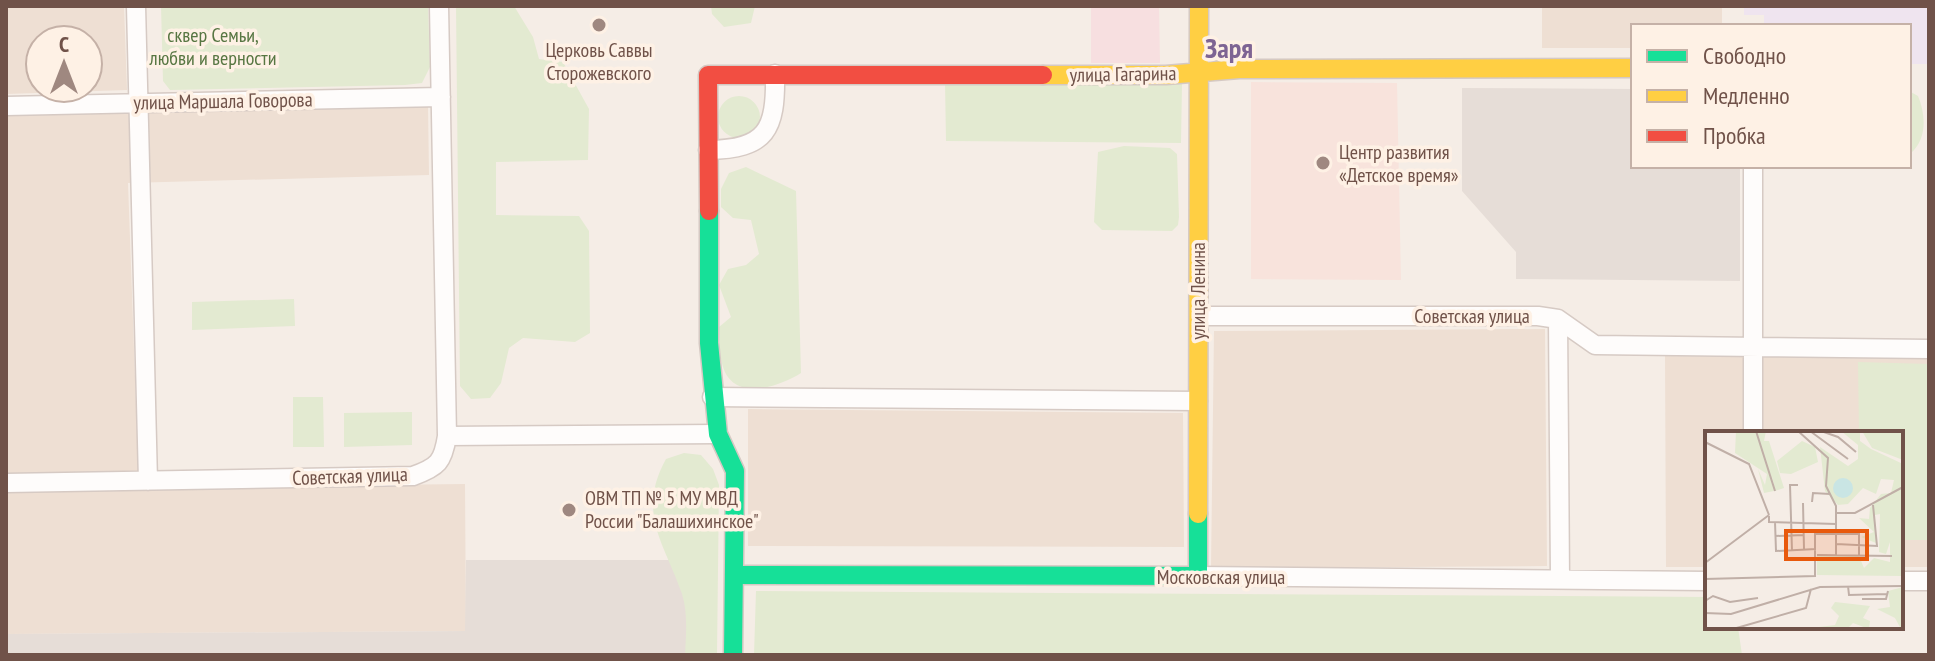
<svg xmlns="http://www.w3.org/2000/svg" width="1935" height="661" viewBox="0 0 1935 661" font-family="'PT Sans Narrow',sans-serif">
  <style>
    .residential { fill: #eedfd3; fill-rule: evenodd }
    .commercial { fill: #f8e3dc }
    .industrial { fill: #e6ddd7 }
    .education { fill: #efe4ef }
    .medical { fill: #f7dfe0 }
    .green { fill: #e3ead1 }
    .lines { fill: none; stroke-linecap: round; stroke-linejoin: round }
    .street-casing { stroke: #d6cac4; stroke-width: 21 }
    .fast-casing { stroke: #d5c9c3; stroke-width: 21 }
    .slow-casing { stroke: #d5c9c3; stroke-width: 21 }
    .jam-casing { stroke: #d5c9c3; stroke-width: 21 }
    .street { stroke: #fefcfb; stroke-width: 18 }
    .fast { stroke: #16e098; stroke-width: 18 }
    .slow { stroke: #ffcf43; stroke-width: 18 }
    .jam { stroke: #f24e42; stroke-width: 18 }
    .poi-dot { fill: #9f8880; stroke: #fef1e5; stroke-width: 3 }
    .labels { text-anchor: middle; stroke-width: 7; stroke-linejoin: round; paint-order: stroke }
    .park-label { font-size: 20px; fill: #577642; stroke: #fef1e5 }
    .poi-label { font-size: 20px; fill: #705249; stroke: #fef1e5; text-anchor: start }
    .street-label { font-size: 20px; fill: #705249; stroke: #fef1e5 }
    .district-label { font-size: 28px; font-weight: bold; fill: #7e6493; stroke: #fef1e5 }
    .inset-road { fill: none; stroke: #c0afa7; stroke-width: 2 }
    .view { fill: #e8590c; fill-opacity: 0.15; stroke: #e8590c; stroke-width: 4 }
    .inset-edge { fill: none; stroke: #705249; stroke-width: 4 }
  </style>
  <rect width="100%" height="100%" fill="#f5ede6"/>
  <!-- residential -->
  <path class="residential" d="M6,6H124L127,90L6,94ZM88,40V88H40V40Z
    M1542,6H1722V26H1633V48H1542Z
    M428,104L429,175L128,183L139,488L465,484L466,631L6,634V112Z
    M1545,329L1547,566L1211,568L1214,331Z
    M1665,356L1929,358V567H1901V433H1707V567H1666Z
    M748,409L1183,413L1184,547L748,546Z"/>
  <!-- commercial -->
  <path class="commercial" d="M1251,82L1397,83L1401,280L1251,279Z"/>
  <!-- industrial -->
  <path class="industrial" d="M1462,88L1633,89V166H1740V281L1516,279V252L1462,191Z
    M466,560H690L691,655H6V634L465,631Z"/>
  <!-- education -->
  <path class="education" d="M1744,6H1929V64H1909V26H1764V15H1744Z"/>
  <!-- medical -->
  <path class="medical" d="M1091,6H1159L1160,63H1091Z"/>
  <!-- green -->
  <path class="green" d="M161,6H428L430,67L422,83L405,85L170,90L163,81Z
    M456,6H514L533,37L539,59L563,62L589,109L588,160L496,162V215L579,216L589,231L590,333L575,342L523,338L509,348L501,383L490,398L471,399L460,386Z
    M711,6H755L751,23L724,27L712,14Z
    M945,82L1182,83L1181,143L946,141Z
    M1909,91L1918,96C1926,115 1927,139 1911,153Z
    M718 117a21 21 0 1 1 42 0a21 21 0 1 1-42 0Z
    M1124,146L1170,148L1177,154L1179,217L1178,225L1172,231L1102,230L1094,222L1098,152Z
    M746,167L796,191L801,373C779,387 734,402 723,367C719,355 720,340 719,327L731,317L719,285L728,269L746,265L759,254L751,220L733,218L721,207V189L729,173Z
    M294,299L295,326L192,330V302Z
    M1858,362L1929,364V540H1901V433H1859Z
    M293,397H323L324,447H293Z
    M412,412V445L344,447V413Z
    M684,453L701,455L713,469L719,485L717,655H685C686,635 688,613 682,594C665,544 636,513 666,459Z
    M756,591L1707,597V627H1738L1742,655H754Z"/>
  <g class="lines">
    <defs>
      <path id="street" d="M136,6L148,481
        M6,106L441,97
        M708,150C767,149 776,130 775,74
        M1199,316H1538L1558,319L1595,345L1929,349
        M1558,319L1560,579
        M712,397L1198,401
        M1753,433V166
        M447,436L718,434
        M6,483L413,476C438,467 443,462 447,436L439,6
        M1198,576L1707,581
        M1901,581H1929"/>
      <path id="fast" d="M709,211V343L718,434L735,471L733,655
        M735,575L1198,576V514"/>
      <path id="slow" d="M1043,75H1166L1239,69L1633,68
        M1198,514L1199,6"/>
      <path id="jam" d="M709,211L708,75H1043"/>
    </defs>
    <!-- street casing -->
    <use href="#street" class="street-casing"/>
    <!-- fast casing -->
    <use href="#fast" class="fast-casing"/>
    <!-- slow casing -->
    <use href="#slow" class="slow-casing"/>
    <!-- jam casing -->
    <use href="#jam" class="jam-casing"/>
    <!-- street -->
    <use href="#street" class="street"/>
    <!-- fast -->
    <use href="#fast" class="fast"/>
    <!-- slow -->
    <use href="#slow" class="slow"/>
    <!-- jam -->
    <use href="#jam" class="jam"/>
  </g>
  <!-- markers -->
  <g class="poi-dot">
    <circle cx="599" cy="25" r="8"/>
    <circle cx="1323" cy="163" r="8"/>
    <circle cx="569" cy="510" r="8"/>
  </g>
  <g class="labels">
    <!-- park labels -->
    <g class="park-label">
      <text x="213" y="42">сквер Семьи,<tspan x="213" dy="23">любви и верности</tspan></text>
    </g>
    <!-- poi labels -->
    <g class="poi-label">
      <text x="599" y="57" text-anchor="middle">Церковь Саввы<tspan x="599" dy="23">Сторожевского</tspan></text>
      <text x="1339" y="159">Центр развития<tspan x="1339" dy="23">«Детское время»</tspan></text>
      <text x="585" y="505">ОВМ ТП № 5 МУ МВД<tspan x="585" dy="23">России "Балашихинское"</tspan></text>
    </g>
    <!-- street labels -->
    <g class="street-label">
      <text transform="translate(1123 74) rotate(-1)" y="7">улица Гагарина</text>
      <text transform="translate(223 101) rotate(-1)" y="7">улица Маршала Говорова</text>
      <text transform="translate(1198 291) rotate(-90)" y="7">улица Ленина</text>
      <text x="1472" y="323">Советская улица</text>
      <text transform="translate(350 476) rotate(-2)" y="7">Советская улица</text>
      <text x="1221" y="584">Московская улица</text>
    </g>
    <!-- district labels -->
    <g class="district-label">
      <text x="1229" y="58">Заря</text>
    </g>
  </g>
  <!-- overview -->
  <g transform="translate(1705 431)">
    <rect width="198" height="198" fill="#f5ede6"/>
    <path d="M31,0H61L59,10H64L79,57L70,60L67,45L69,60L59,62L53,38L60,54L62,43L30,22ZM136,0H155V10L166,18L198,33L196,145L112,144V125H154L159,137L169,127L185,131V111L181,123L174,121L175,83L170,84L171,112L156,106L169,101L154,87L164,88L165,77L176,63L186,62L189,49L176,48L171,63L158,57L143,73L133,74L120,60L115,16L143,35L153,28V14ZM157,0H198V29L167,17ZM97,10L110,16L113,31L86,43L75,42L72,30ZM198,156V198H196L190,187L172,178L185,176L183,160ZM130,171L165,175L158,187L165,190L164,198L148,192L142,198H98L130,194L134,185L126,177Z" fill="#e3ead1"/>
    <path d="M128 57a10 10 0 1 1 20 0a10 10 0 1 1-20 0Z" fill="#c9e5e4"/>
    <path class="inset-road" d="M51,0L70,60M93,0L123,27L121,55L131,75V124M105,0L143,28M116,0L133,6L151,21M0,11L44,33L64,84M107,71L108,62L125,63M98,72L99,118M131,82H150L198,56M64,85V91L131,93M70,91L71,120L111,118M70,105L99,104M131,113L172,115L168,74M87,120L85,54H93M112,124L187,125M0,132L64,84M0,148L110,145V103H154V124M143,155L144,164L182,163M157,168H181L183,160M0,170L8,165L25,171L53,167M0,182L26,183L115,156L198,155M28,198L101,177L106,158"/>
    <path class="view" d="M81,100H162V128H81Z"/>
    <rect width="198" height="198" class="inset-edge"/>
  </g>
  <!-- border -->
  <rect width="1935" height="661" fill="none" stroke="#705249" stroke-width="16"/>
  <!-- legend -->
  <rect x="1631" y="24" width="280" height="144" fill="#fef1e5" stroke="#c5b1a7" stroke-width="2"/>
  <rect x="1647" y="50" width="40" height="12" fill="#16e098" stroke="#c5b1a7" stroke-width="2"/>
  <text x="1703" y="64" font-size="24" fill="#705249">Свободно</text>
  <rect x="1647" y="90" width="40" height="12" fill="#ffcf43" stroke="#c5b1a7" stroke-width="2"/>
  <text x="1703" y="104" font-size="24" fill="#705249">Медленно</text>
  <rect x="1647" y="130" width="40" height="12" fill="#f24e42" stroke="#c5b1a7" stroke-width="2"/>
  <text x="1703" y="144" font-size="24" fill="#705249">Пробка</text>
  <!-- north arrow -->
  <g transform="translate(64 64)"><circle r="38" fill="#fef1e5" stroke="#c5b1a7" stroke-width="2"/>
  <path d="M0-6L14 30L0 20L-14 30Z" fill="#9f8880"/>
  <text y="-12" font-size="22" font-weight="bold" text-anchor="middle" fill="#705249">С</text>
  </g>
</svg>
